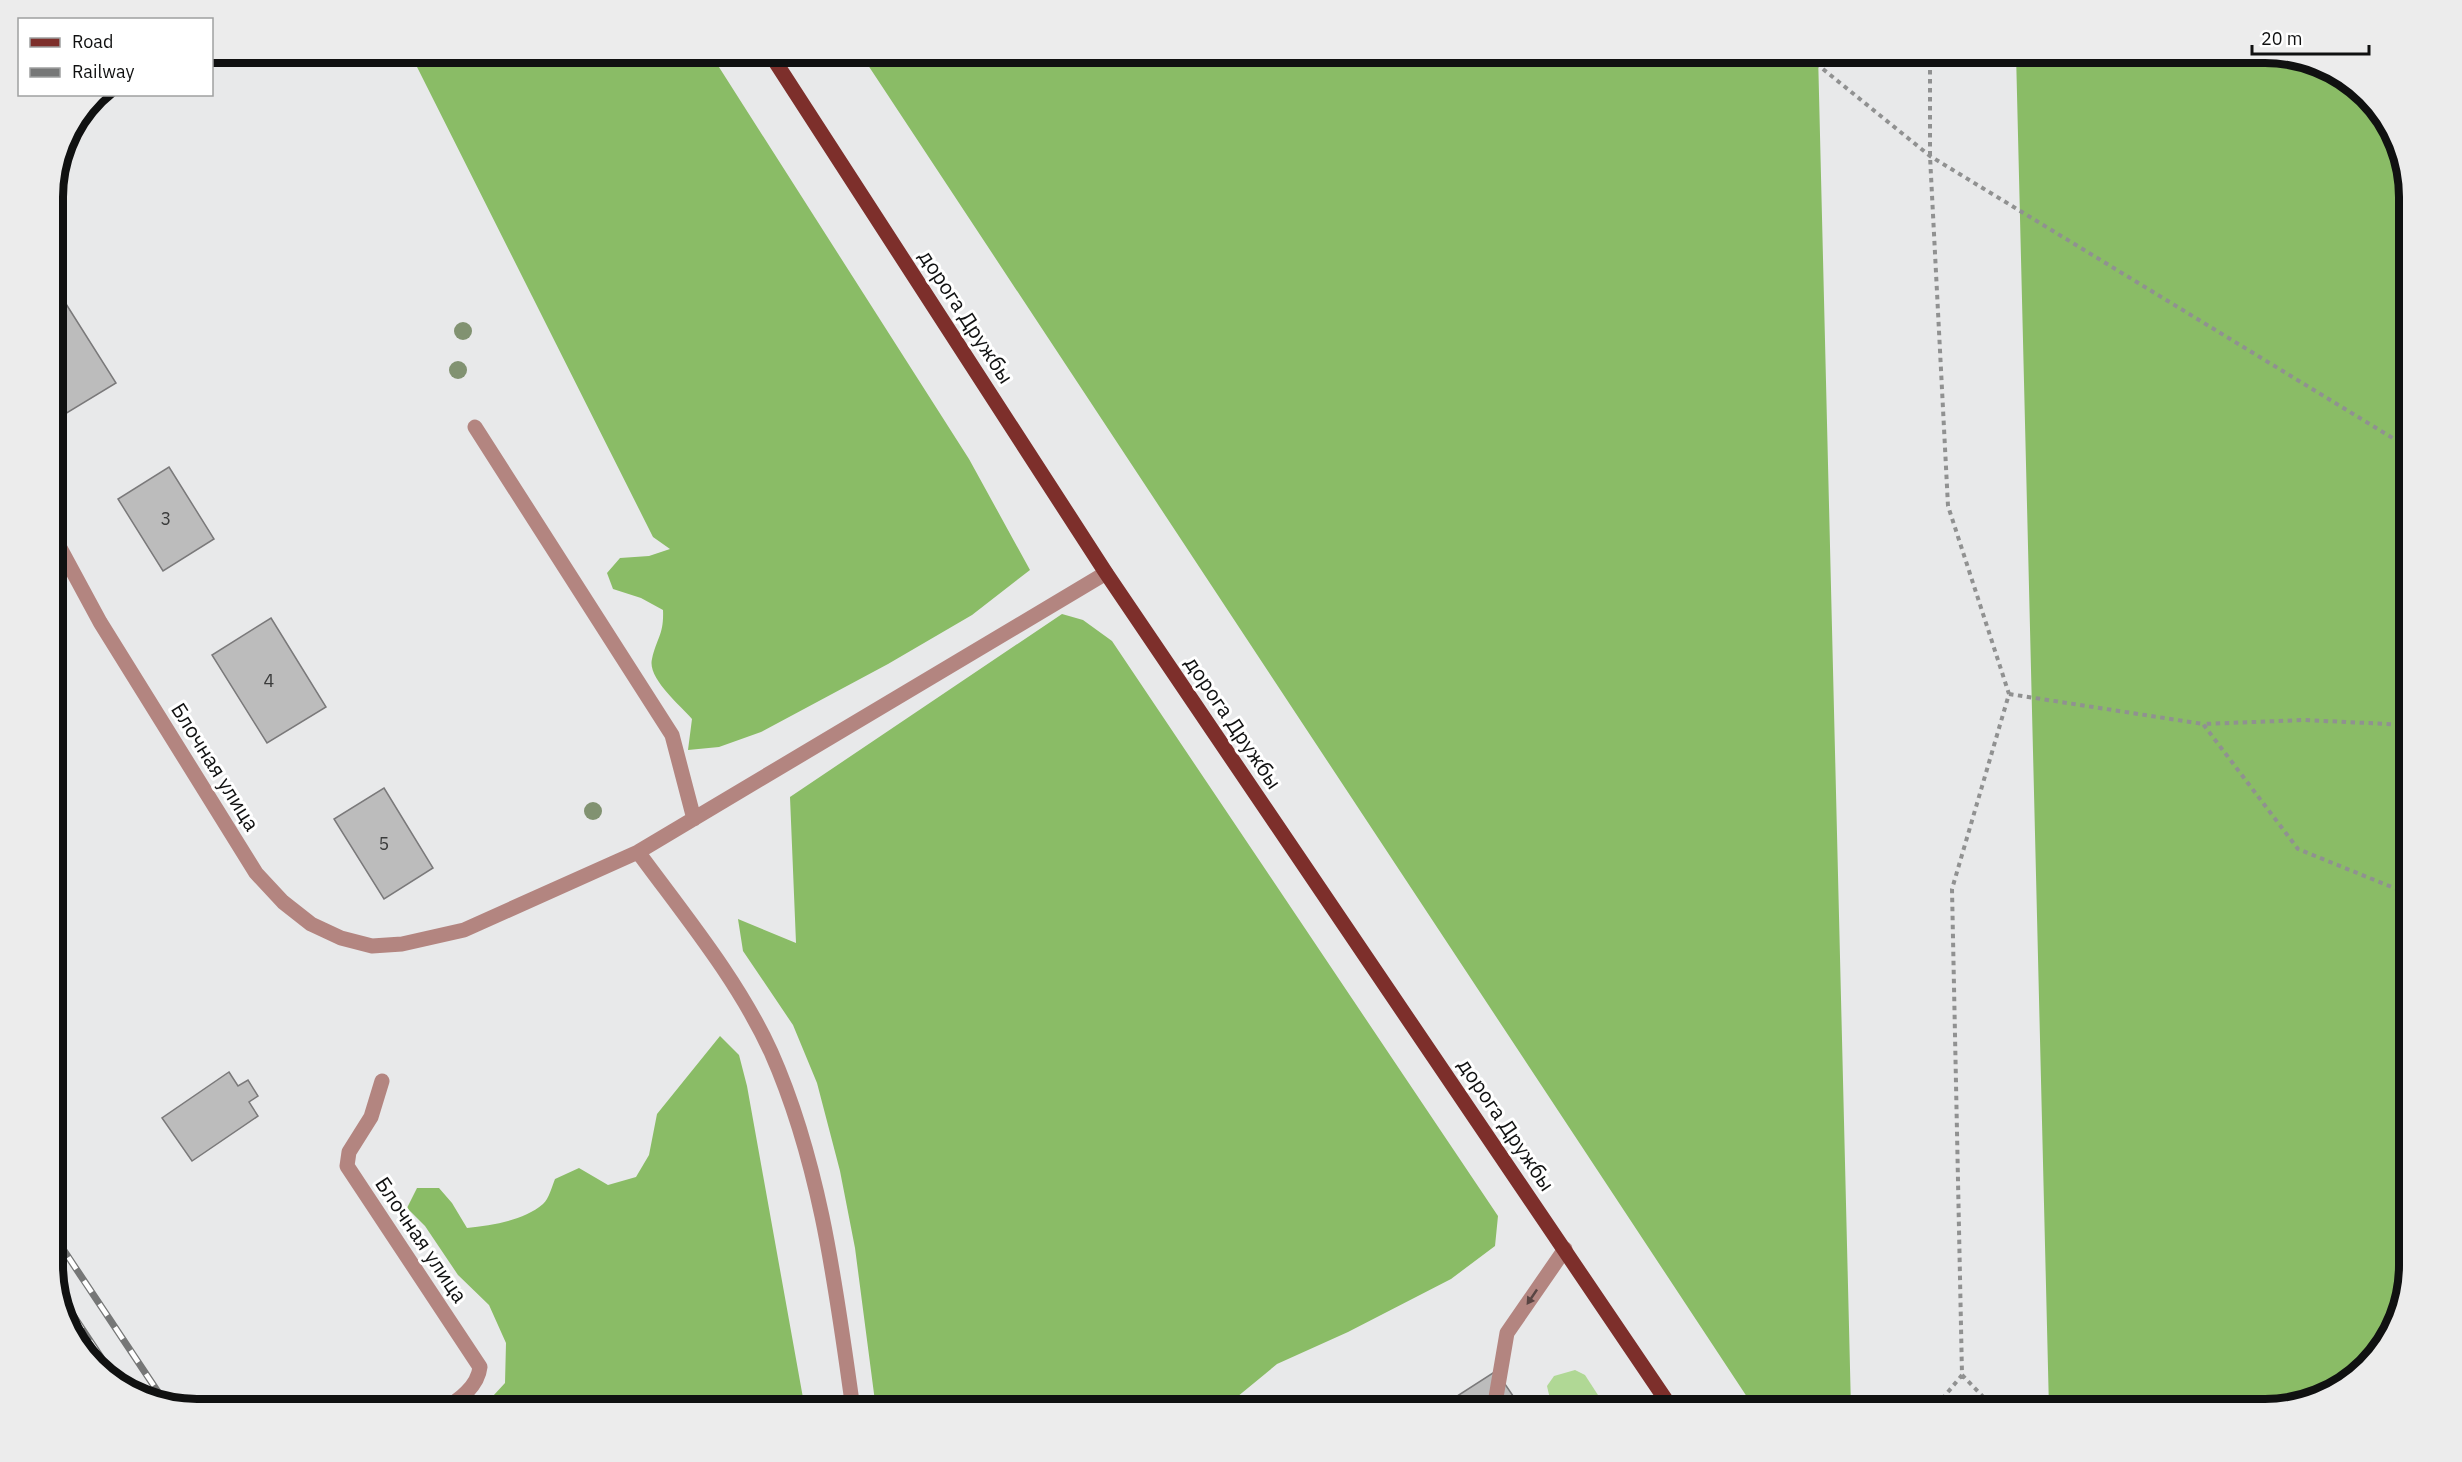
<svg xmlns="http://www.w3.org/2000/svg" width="2462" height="1462" viewBox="0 0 2462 1462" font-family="'IBM Plex Sans',sans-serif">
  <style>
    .green { fill: #b0d895 }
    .forest { fill: #8abc66 }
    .building { fill: #bcbcbc; stroke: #7a797a; stroke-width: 1.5 }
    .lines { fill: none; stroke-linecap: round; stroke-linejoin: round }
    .path { stroke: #909191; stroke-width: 4; stroke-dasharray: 4.5 4.5; stroke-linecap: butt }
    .minor { stroke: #b38580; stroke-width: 15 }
    .major { stroke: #7d2f2b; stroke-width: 15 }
    .rail-casing { stroke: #767777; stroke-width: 7 }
    .rail { stroke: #fff; stroke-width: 4.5; stroke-dasharray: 14; stroke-linecap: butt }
    .tree { fill: #819271 }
    .oneway { fill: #594543 }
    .labels { text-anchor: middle; stroke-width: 6; stroke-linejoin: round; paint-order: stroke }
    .number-label { font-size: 18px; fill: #3b3c3c }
    .street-label { font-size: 21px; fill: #101111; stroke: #fff }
    .rim { fill: none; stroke: #101111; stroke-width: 8 }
  </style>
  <rect width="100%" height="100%" fill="#e8e9ea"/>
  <!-- green -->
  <path class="green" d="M1575,1370L1585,1375L1607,1409H1556L1550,1399L1547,1386L1554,1376Z"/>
  <!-- forest -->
  <path class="forest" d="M410,53H710L969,459L1030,570L972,615L888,664L761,732L719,747L688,750L692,719C680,705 647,678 652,659C657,637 664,635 663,610L641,598L613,589L607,573L620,558L649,556L670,549L653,537Z
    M860,53H1818L1851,1409H1755Z
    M2016,53H2265L2338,72L2390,124L2409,188V1266L2390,1338L2337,1390L2266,1409H2049Z
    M1062,614L1083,620L1112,641L1498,1216L1495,1246L1451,1279L1348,1332L1277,1364L1237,1397L1241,1409H876L855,1248L840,1171L817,1083L793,1025L743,951L738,919L796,943L790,797Z
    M720,1036L739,1055L747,1086L805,1409H481L505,1383L506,1343L489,1305L458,1275L425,1226L407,1208L417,1188H439L452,1203L467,1228C492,1225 523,1221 543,1204C549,1199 552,1186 555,1179L579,1168L608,1185L636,1177L649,1155L657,1114Z"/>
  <!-- building -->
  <path class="building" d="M61,296L116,383L65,414L53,394V301Z
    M169,467L214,539L163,571L118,499Z
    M271,618L326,707L267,743L212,655Z
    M384,788L433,868L384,899L334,819Z
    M229,1072L238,1086L248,1080L258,1096L249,1102L258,1116L192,1161L162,1118Z
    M1496,1371L1522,1409H1457L1451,1400Z"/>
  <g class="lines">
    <!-- path -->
    <path class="path" d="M1802,52L1930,156L2409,448
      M1930,52V156L1948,506L2009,694L1952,889L1962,1375L1934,1409
      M2009,694L2203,724
      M2409,725L2304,720L2203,724L2298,849L2409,894
      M1962,1375L1995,1409"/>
    <!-- minor -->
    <path class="minor" d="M475,427L672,735L694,819
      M53,535L100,622L256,873L283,902L311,924L341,938L372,946L402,944L464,930L638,852L1106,573
      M638,852C685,916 738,980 771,1052C821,1165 836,1289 853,1409
      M382,1081L371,1117L349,1152L347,1166L480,1367C478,1386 459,1401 443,1409
      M1494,1409L1507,1333L1565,1249"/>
    <!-- major -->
    <path class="major" d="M769,52L1106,573L1672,1409"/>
    <defs>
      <path id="rail" d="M53,1234L164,1401
        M59,1294L120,1386"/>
    </defs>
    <!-- rail casing -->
    <use href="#rail" class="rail-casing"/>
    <!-- rail -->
    <use href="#rail" class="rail"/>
  </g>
  <!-- trees -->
  <g class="tree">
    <circle cx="463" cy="331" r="9"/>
    <circle cx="458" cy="370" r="9"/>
    <circle cx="593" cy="811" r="9"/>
  </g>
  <!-- one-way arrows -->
  <defs><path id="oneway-solid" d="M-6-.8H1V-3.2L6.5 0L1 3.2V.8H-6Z" transform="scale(1.5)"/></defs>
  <use class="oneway" href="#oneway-solid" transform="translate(1532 1297) rotate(124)"/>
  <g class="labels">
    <!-- number labels -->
    <g class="number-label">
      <text x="166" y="525">3</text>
      <text x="269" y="687">4</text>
      <text x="384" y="850">5</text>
    </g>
    <!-- street labels -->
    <g class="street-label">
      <text transform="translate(966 317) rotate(57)" y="7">дорога Дружбы</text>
      <text transform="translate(1233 723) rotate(56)" y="7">дорога Дружбы</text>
      <text transform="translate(215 767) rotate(58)" y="7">Блочная улица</text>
      <text transform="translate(1506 1125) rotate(56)" y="7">дорога Дружбы</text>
      <text transform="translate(421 1240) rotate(56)" y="7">Блочная улица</text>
    </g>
  </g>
  <!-- crop -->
  <path d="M0 0H2462V1462H0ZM197 63H2265A134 134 0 0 1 2399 197V1265A134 134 0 0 1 2265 1399H197A134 134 0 0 1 63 1265V197A134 134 0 0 1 197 63Z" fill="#ececec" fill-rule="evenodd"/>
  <path class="rim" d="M197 63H2265A134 134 0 0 1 2399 197V1265A134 134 0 0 1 2265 1399H197A134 134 0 0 1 63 1265V197A134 134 0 0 1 197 63Z"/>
  <!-- legend -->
  <rect x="18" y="18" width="195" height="78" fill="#ffffff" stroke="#9fa0a0" stroke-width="1.5"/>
  <rect x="30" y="38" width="30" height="9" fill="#7d2f2b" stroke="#9fa0a0" stroke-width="1.5"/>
  <text x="72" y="48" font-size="18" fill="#101111">Road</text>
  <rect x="30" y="68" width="30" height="9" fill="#767777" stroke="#9fa0a0" stroke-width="1.5"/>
  <text x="72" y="78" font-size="18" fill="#101111">Railway</text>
  <!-- scale -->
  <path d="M2252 45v9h117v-9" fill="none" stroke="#101111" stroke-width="3"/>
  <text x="2261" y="45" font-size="18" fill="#101111" stroke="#ffffff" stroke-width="4.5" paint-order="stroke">20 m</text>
</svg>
